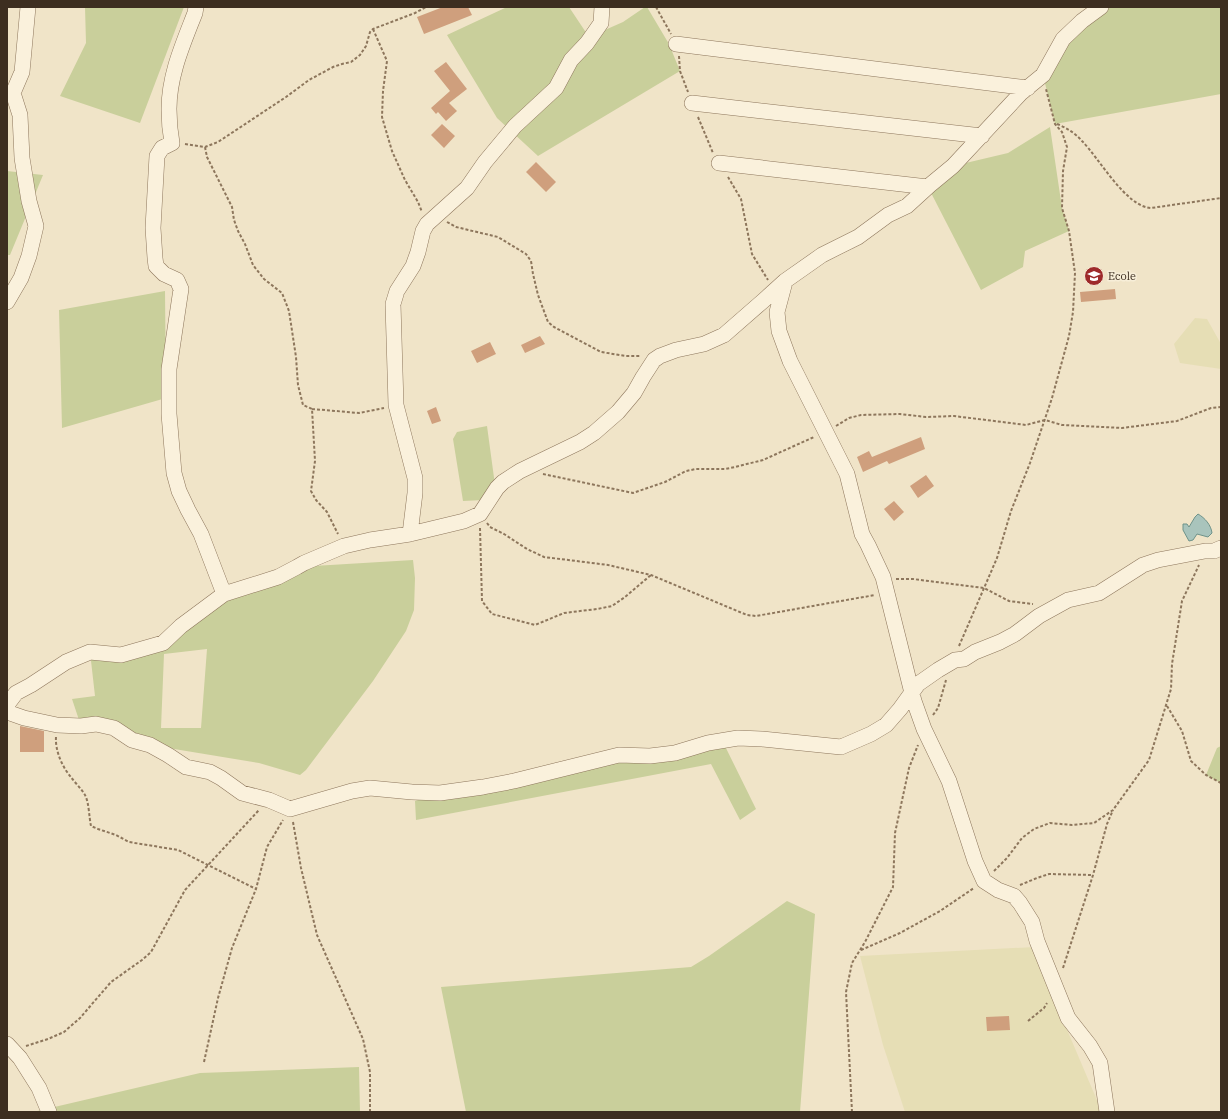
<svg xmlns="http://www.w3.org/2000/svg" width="1228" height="1119" viewBox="0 0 1228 1119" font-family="'IBM Plex Serif',serif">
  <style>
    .farmland { fill: #e6deb5 }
    .green { fill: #c9cf9b; fill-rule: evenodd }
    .water { fill: #a9c4bc; stroke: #6f938a }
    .building { fill: #cf9f7d }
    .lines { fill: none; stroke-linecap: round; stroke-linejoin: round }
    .minor-casing { stroke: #8d765c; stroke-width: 16 }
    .path { stroke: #8d765c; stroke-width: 2; stroke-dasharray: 3 2; stroke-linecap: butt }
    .minor { stroke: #faf1dc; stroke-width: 15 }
    .labels { text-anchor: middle; stroke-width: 3; stroke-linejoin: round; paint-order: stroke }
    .poi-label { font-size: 11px; fill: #3d2e20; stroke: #f7eed8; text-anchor: start }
  </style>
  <rect width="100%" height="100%" fill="#f0e4c8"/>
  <!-- farmland -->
  <path class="farmland" d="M1195,318L1207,319L1221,344V369L1180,363L1174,344Z
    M1035,947L1068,1032L1102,1112H905L883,1045L860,956Z"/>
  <!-- green -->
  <path class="green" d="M85,7H184L140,123L60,96L86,43Z
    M507,7H569L589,37L623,22L645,7H647L669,44L680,71L538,156L497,118L447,35Z
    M1101,7H1221V94L1055,124L1043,75L1063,39Z
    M1050,127L1062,208L1069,231L1025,251L1023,267L981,290L928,187L953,166L1008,153Z
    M7,171L43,175L10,255H7Z
    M165,291L166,398L62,428L59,310Z
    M487,426L495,485L483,500L463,501L453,439L457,432Z
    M413,560L415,578L414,610L406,631L373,681L306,770L300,775L259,763L150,745L81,726L72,699L95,696L90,652L163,643L219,597L297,567ZM207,649L201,728H161L164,654Z
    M722,740L756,809L740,820L711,764L416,820L415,801L440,793Z
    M1221,746V783L1206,775L1217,748Z
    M787,901L815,914L800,1112H466L441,987L691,967L709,956Z
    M359,1067L360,1112H33L200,1073Z"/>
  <!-- water -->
  <path class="water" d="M1198,514C1205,518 1211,525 1212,533L1208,537L1197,534L1193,540L1189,541L1183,530V524H1187L1189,527L1195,517Z"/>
  <!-- building -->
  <path class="building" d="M443,7H468L472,15L424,34L417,17Z
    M446,62L467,89L449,103L457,111L446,121L438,112L436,114L431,108L450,91L434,71Z
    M442,124L455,136L444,148L431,135Z
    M536,162L556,182L546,192L526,172Z
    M1115,289L1116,299L1081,302L1080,292Z
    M540,336L545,344L525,353L521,345Z
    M490,342L496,354L477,363L471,351Z
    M436,407L441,421L432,424L427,411Z
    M921,437L925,449L889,464L887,461L863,472L857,457L869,451L872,457Z
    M926,475L934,486L918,498L910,486Z
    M894,501L904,512L894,521L884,509Z
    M20,726L44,731V752H20Z
    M1009,1016L1010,1030L987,1031L986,1017Z"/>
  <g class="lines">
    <defs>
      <path id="minor" d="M196,7L195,13C183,44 169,75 169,109C169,120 170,132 172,143L162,148L157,156L153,228L155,258L156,266L164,274L177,280L181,289L169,369V414L174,473L179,491L188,510L201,534L224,594
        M676,44L1028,88
        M692,103L982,136
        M719,163L928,187
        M785,282L777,312L779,331L790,361L847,474L862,534L868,545L883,577L914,701L924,729L949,781L975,861L984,881L998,890L1014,896L1020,903L1032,922L1037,941L1068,1018L1090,1046L1100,1063L1107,1112
        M7,302L21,278L29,256L36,226L29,201L22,158L20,115L13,93L22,72L28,7
        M410,534L415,493V478L396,405L393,304L397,291L413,266L418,252L423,231L427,224L467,188L485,162L515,126L556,88L571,60L587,43L601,23L602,7
        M7,705L16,693L31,685L66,662L90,652L121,655L163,643L181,626L224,594L278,577L297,567L304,563L344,546L370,540L410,534L464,521L480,514L497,488L503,482L520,471L580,442L594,433L618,412L634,393L643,377L654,360L660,356L676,350L704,344L724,335L763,301L785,281L822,255L858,237L888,215L907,206L930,185L953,166L1021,93L1043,75L1063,39L1082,21L1101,7
        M7,712L24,718L57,725L81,726L96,724L114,728L132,740L150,745L168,755L186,767L210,772L221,778L242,793L269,800L290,809L352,791L370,788L412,792L440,793L483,787L514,781L619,755L650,756L675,753L708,743L738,738L762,739L841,747L871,734L886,725L900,709L918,684L938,670L955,660L964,659L975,652L1000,642L1015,634L1039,616L1068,600L1099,593L1143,565L1158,560L1205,551H1214L1221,548
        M7,1044L20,1058L39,1088L49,1112"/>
    </defs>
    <!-- minor casing -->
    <use href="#minor" class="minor-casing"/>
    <!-- path -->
    <path class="path" d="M656,7L671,34
      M373,29L387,61L383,91L382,117L392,151L405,180L418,202L422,212
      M679,56L680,71L688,92
      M698,117L713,153
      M1057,124C1067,128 1075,133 1082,141C1099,158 1126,207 1151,208L1221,198
      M185,144L205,147L218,142L286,97L309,80L333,67L342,64L351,62L360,55L366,46L370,32L373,29L415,13L426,7
      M205,147L207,157L232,207L234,220L238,231L245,244L253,265L264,279L282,293L289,311L296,357L298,385L303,405L312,409L315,461L311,491L316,500L327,512L338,534
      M728,177L741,199L752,254L768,280
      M447,222L456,227L498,237L526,254L531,261L533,274L538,295L548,322L554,327L601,352L626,356H641
      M312,409L359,413L384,408
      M836,426L849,418L861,415L900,414L926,417L954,416L1026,425L1045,420L1062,425L1122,428L1177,421L1211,408L1221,407
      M543,474L633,493L665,482L686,471L696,469H725L735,467L763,460L814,437
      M487,523L490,527L504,534L527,549L544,557L608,565L651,575L747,615L756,616L875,595
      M480,528L482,601L492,614L535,625L564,613L597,609L612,606L625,597L651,575
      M896,579H913L984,588L1009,601L1033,604
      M959,646L997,558L1011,511L1030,463L1052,398L1069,336L1073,312L1075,273L1069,231L1062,208L1063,171L1067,147L1062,132L1055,124L1046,89
      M1167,706L1182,731L1191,761L1206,775L1221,783
      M933,715L938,708L946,680
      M56,737C55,750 62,767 71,777C75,783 81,788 85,795C89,802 89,817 91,826L98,829L116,835L129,842L178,850L256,889
      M293,822L301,868L317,935L363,1039L370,1072V1112
      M994,871L1007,858L1022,838L1034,829L1050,823L1072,825L1094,823L1113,810L1149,760L1171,689L1172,664L1182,601L1199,565
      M1020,885L1037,878L1049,874L1093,875
      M861,950L900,933L940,911L974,888
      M1063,968L1093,875L1107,824L1113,810
      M1028,1021L1044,1008L1047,1003
      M26,1046L48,1039L64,1032L80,1018L111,982L142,960L151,952L185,890L259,810
      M204,1062L218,998L232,948L256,889L267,847L283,820
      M852,1112L846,992L852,963L865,942L893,887L895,833L909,768L918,745"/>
    <!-- minor -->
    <use href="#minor" class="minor"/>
  </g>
  <!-- icons -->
  <defs>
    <symbol id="school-disc" viewBox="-11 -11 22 22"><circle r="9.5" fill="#9e2a2b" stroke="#f7eed8"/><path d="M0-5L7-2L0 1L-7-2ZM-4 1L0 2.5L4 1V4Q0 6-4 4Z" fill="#fff"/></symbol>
  </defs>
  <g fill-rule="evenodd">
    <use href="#school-disc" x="1083" y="265" width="22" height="22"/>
  </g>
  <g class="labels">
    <!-- poi labels -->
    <g class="poi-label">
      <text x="1108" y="280">Ecole</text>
    </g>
  </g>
  <!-- border -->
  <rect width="1228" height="1119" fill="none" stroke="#3d2e20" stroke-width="16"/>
</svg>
